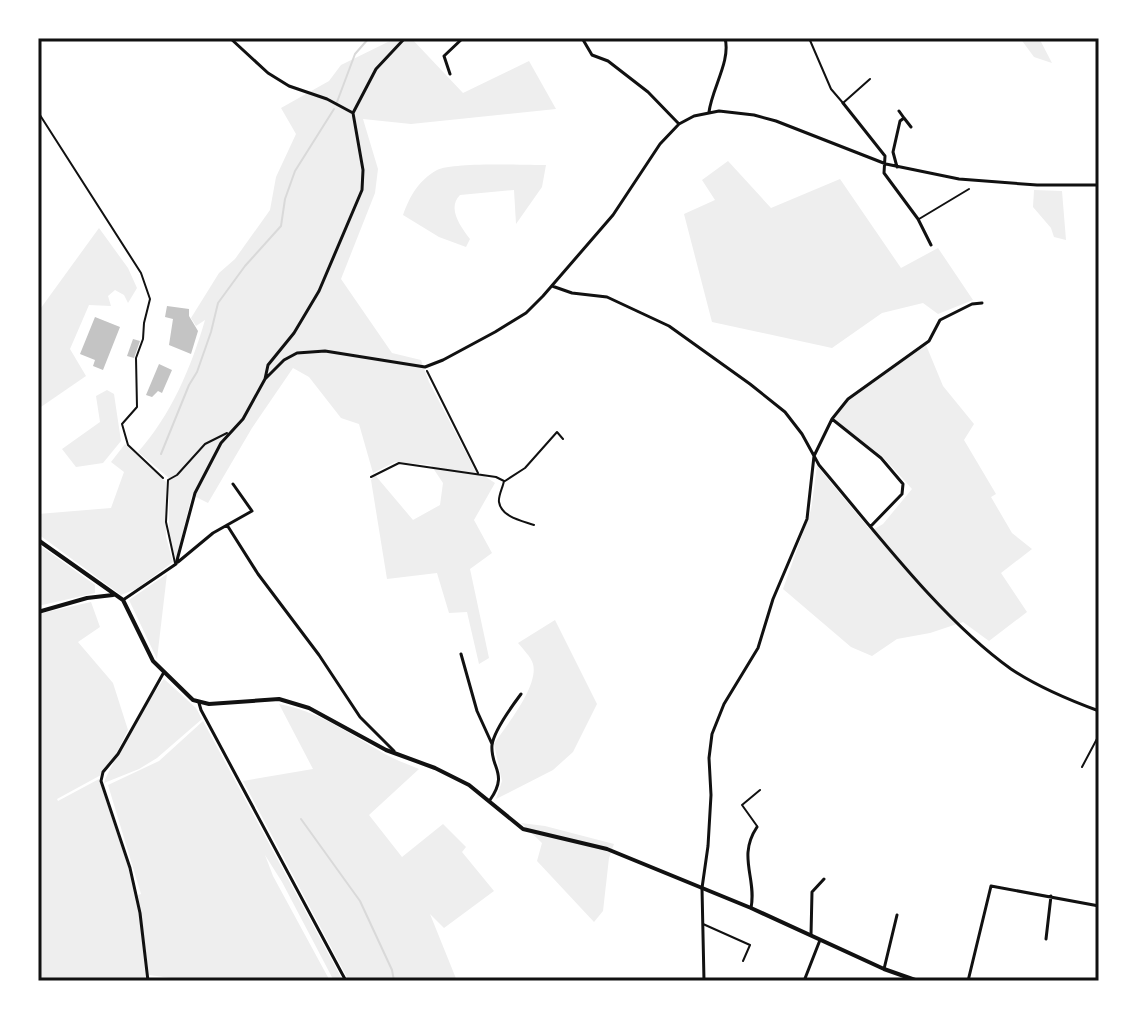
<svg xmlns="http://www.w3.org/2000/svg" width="1137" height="1019" viewBox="0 0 1137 1019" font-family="'Roboto Condensed',sans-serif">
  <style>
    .green { fill: #eee }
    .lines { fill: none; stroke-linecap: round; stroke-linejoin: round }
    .stream { stroke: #d9d9d9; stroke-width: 2 }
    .building { fill: #c4c4c4 }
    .path { stroke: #111; stroke-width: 2 }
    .service { stroke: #111; stroke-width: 2 }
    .minor { stroke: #111; stroke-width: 3 }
    .tertiary { stroke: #111; stroke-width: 4 }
    .neatline { fill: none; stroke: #111; stroke-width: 3 }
  </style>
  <rect width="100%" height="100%" fill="#fff"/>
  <!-- green -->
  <path class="green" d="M396,38H411L463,93L529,61L556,109L411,124L363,119L378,169L375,193L341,279L392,353L421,360L429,382L475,470L495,483L474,520L492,553L470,569L489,658L479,664L467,612L449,613L437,573L387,579L371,480L375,475L413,520L440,505L443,483L431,465L395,462L373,473L359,424L341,418L309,377L293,368L252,428L208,503L192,495L176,559L169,537V478L138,452C171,415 191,368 205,320L196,326L191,318L219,273L235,259L270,210L276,177L296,134L281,108L329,81L341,65Z
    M1020,38H1039L1052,63L1034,57Z
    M728,161L771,208L840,179L901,268L938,248L973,300L938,314L923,303L882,313L832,348L712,322L684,214L715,200L702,180Z
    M546,165L542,187L516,224L514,190L460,195C447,208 460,226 470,239L466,247L439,237L403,215C410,196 418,181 437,170C453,162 524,165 546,165Z
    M1034,190L1062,191L1066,240L1054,237L1051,228L1033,207Z
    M99,228L128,268L137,288L128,303L124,295L115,290L108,296L111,306L89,305L70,349L86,376L38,409V312Z
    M926,345L943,386L974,424L964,440L996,494L991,497L1012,533L1032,549L1001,573L1027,612L989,641L963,622L930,633L897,639L872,656L851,647L783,589L811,510L817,466L871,531L883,524L912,489L883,457L834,419L849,400Z
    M107,390L114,394L121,441L103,463L76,467L62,449L100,422L96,396Z
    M125,444L166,482V537L173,562L136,589L121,595L38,534V514L111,508L124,472L111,462Z
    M38,544L95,585V593L38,606Z
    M167,574L157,659L129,600Z
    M91,602L100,627L78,642L113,683L128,730L116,754L101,775L57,799L58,801L99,779L129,870L139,913L146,981H38V614Z
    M555,620L597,704L573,752L553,770L496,799L502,781L494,744C506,726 539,686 533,664C531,657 523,649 518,643Z
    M164,679L196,708L202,719L157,758L139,769L104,783C104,776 157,686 164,679Z
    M279,704C317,711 345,731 378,750C390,758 405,763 419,769L369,815L402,857L443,824L466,847L462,852L494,891L444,928L430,914L457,981H349L243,781L313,769Z
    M203,721L343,981H334L282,882L265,855L273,876L330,981H193L149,975L138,895L141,894L108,785L159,761Z
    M521,823L545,826L614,844L609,858L603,911L594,922L537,861L542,843Z"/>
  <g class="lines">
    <!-- stream -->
    <path class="stream" d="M337,102L355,54L369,38
      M161,454L189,385L197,372L211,332L218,303L245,266L281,226L285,199L295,171L334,109
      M301,819L360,901L392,970L394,981"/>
  </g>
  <!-- building -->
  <path class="building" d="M167,306L189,309V316L198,331L191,354L169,345L173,319L165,317Z
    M95,317L120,327L103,370L93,366L95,360L80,354Z
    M133,339L140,341L134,358L127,356Z
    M159,364L172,370L162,393L158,391L152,397L146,395Z"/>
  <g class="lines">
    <!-- path -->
    <path class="path" d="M38,112L141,273L150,299L144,323L143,339L136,358L137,407L122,424L128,445L163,478
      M427,371L478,473
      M371,477L399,463L496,477L504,481C503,487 498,496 499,502C501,517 523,521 534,525
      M505,481L525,468L557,432L563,439"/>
    <!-- service -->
    <path class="service" d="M809,38L831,89L843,103L870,79
      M919,219L969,189
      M175,563L166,522L168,480L177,475L205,444L227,433
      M1082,767L1099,735
      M757,826L742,805L760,790
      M703,924L750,945L743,961"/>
    <!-- minor -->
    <path class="minor" d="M230,38L268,73L289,86L327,99L353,113
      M582,38L592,55L608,61L648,92L679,124
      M450,74L444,56L463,38
      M843,103L885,156L884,173L918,219L931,245
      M709,112C712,88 731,61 725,38
      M353,113L376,69L405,38
      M904,118L911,127
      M897,167L893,152L900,121L904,118L899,111
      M552,286L572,293L607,297L669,326L750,384L785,412L802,434L819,465C875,531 941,619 1011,669C1038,687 1069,700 1099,711
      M265,379L268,365L294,333L319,291L362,190L363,170L353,113
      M832,419L881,458L903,484L902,494L871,526
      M227,525L258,574L319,655L360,717L394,751
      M178,562L213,533L252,511L233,484
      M123,600L176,564L195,493L221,443L243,419L265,379L284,360L297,353L325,351L425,367L443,360L495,332L526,313L543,296L613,215L660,144L679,124L694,116L719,111L754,115L776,121L886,164L959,179L1037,185H1099
      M461,654L477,711L492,744
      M199,703L201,710L346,981
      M490,800C509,773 490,768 492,745C494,730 512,706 521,694
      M751,908C757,878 737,857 757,827
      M811,935L812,892L824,879
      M1046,939L1051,896
      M884,969L897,915
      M148,981L140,913L130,868L101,781L103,772L118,754L164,672
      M704,981L702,888L708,846L711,795L709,758L712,734L724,704L758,648L773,599L807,519L814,456L832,419L848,399L929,341L940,320L972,304L982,303
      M804,981L820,940
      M968,981L991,886L1099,906"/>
    <!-- tertiary -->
    <path class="tertiary" d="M38,540L123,600L153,661L193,700L209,704L279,699L309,708L386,750L435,768L469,785L523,829L607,849L751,908L884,969L918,981
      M38,612L87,598L113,595
      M963,981H968"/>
  </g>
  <!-- border -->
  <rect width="1137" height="1019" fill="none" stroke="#ffffff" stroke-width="80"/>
  <rect x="40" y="40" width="1057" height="939" class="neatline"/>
</svg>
